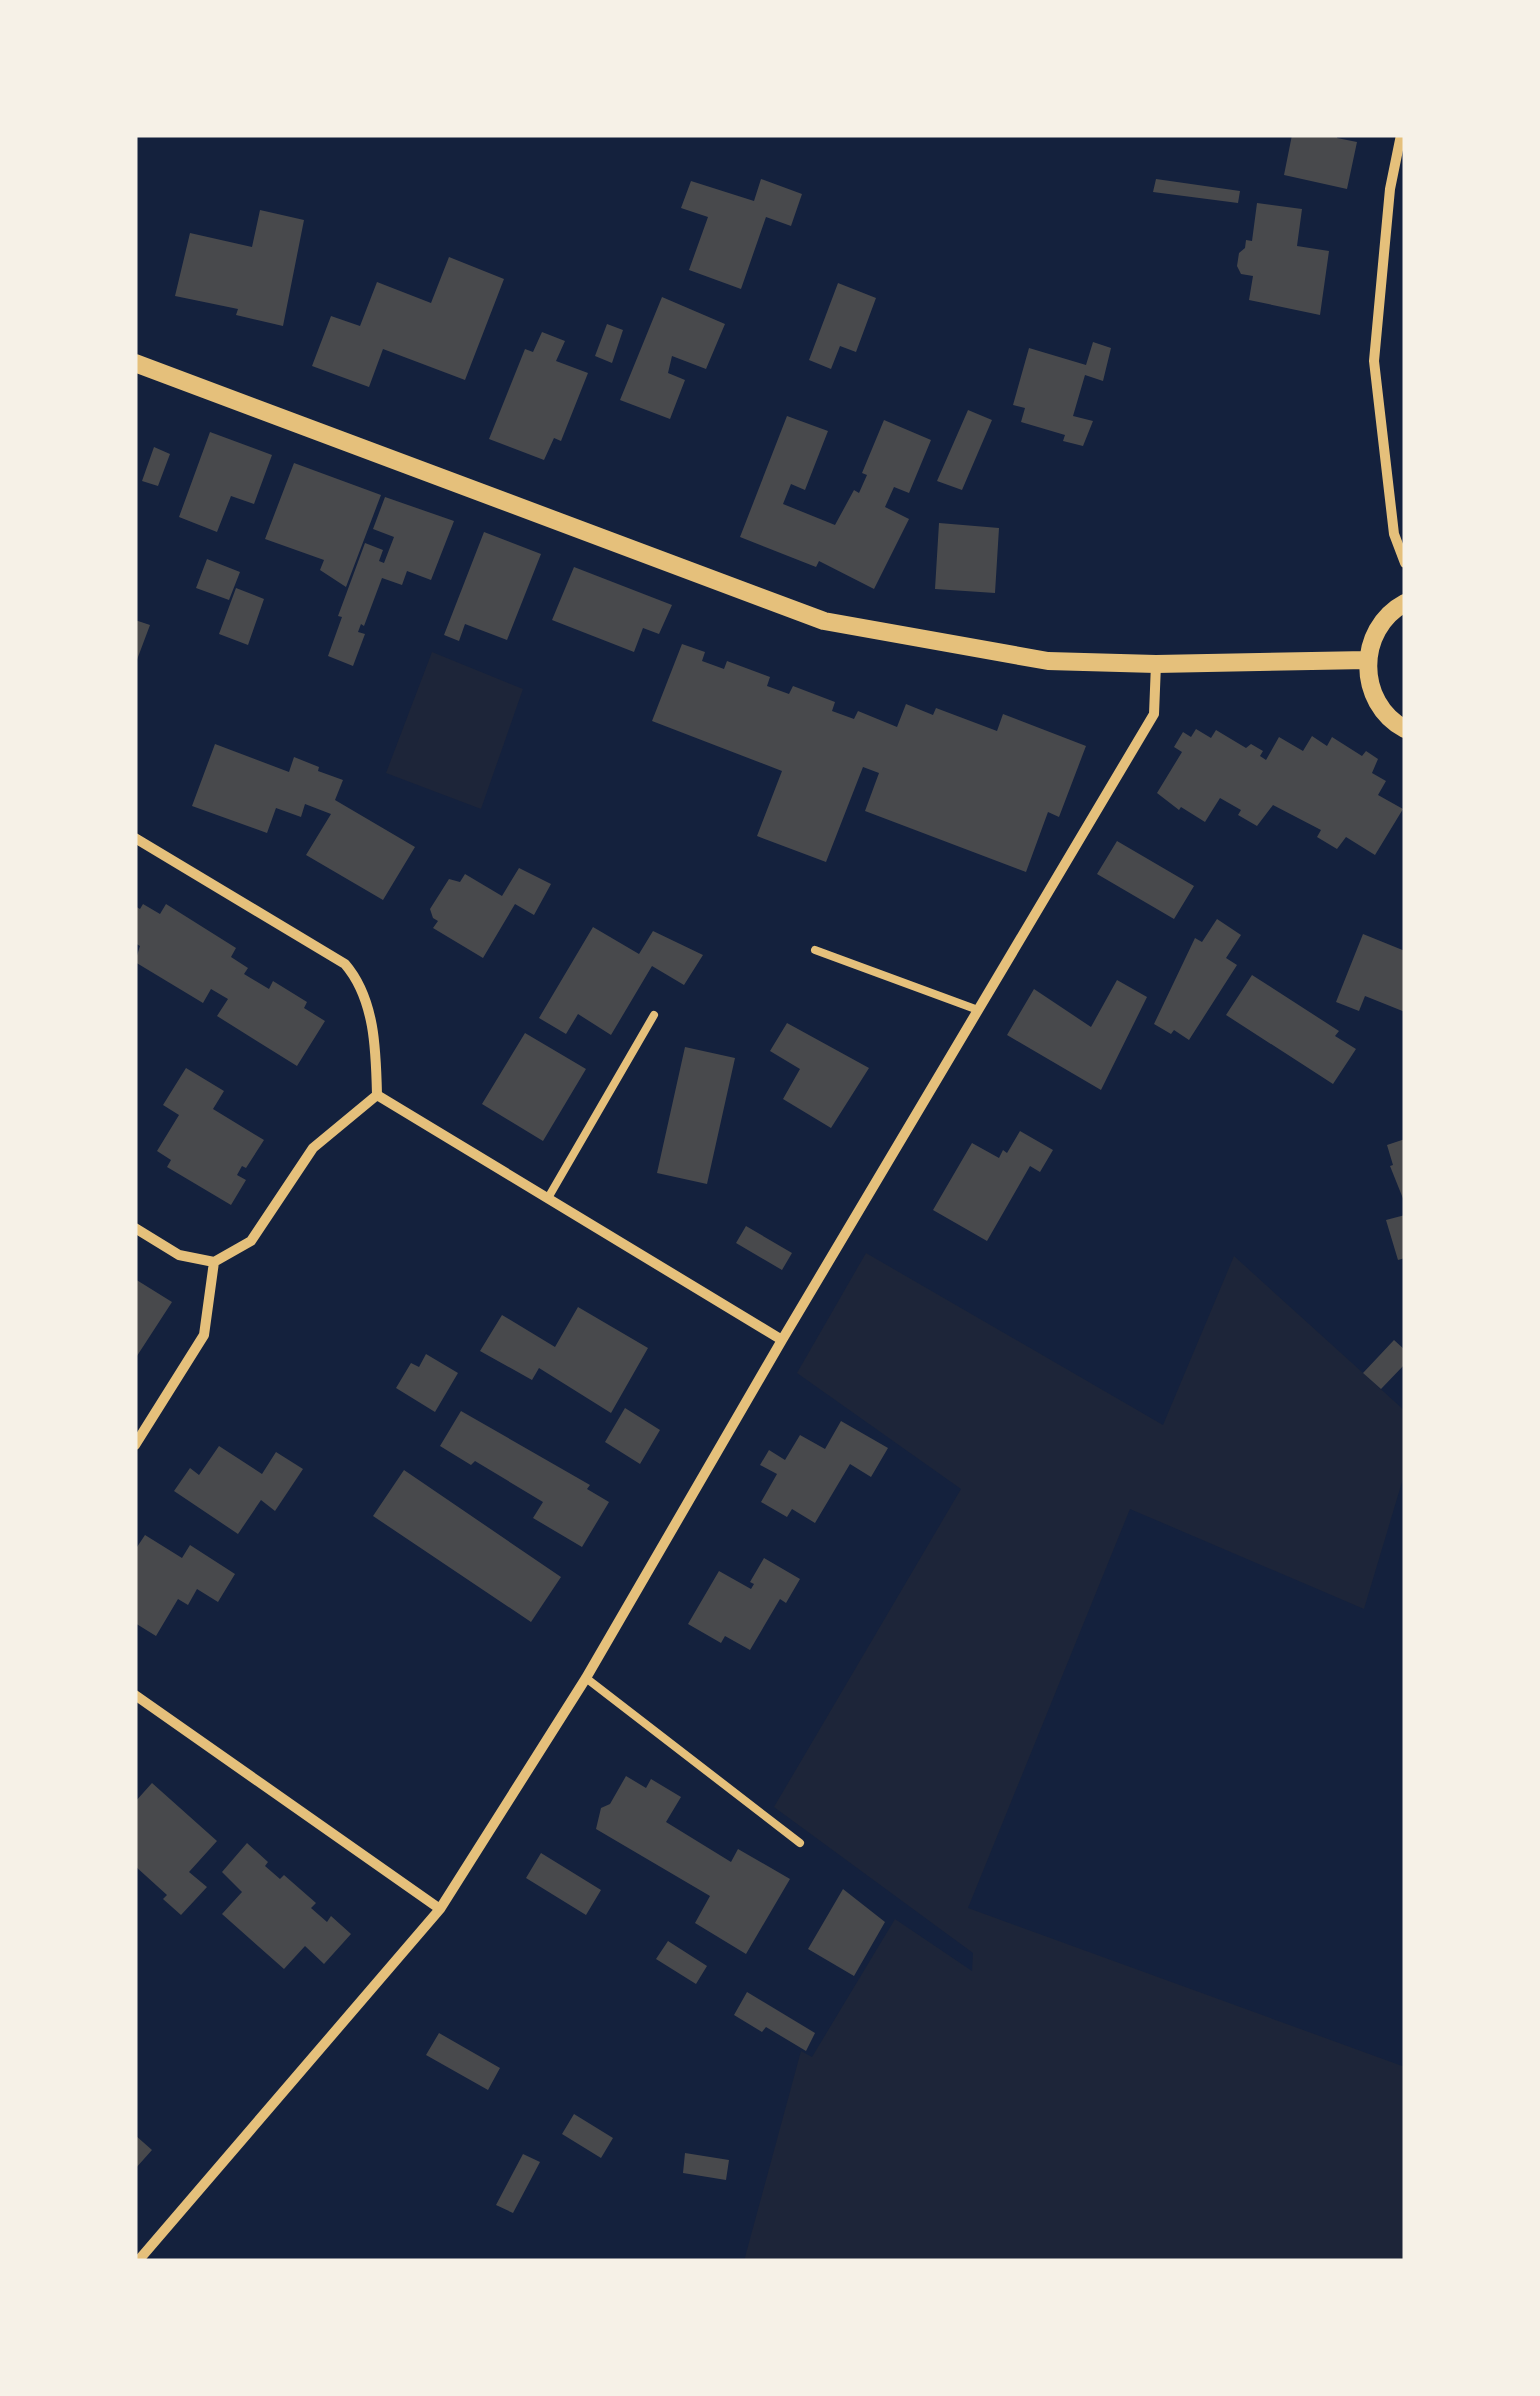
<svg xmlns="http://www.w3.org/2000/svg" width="1540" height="2396" viewBox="0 0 1540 2396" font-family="Roboto,sans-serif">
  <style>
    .green { fill: #1d2539 }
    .building { fill: #48494c }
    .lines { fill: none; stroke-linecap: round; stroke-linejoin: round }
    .service { stroke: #e5c07b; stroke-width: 8 }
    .minor { stroke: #e5c07b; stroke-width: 10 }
    .tertiary { stroke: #e5c07b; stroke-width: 18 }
  </style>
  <rect width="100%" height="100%" fill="#14213d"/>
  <!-- green -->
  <path class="green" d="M432,652L523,689L481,809L386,773Z
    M866,1253L1163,1425L1234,1256L1405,1411V1472L1364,1609L1130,1509L968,1908L1405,2067V2261H744L801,2051L812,2057L895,1919L972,1971L973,1953L774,1807L961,1489L797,1373Z"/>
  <!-- building -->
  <path class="building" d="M1292,135H1338L1337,138L1357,142L1347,189L1284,175Z
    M761,179L802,194L791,226L766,217L741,289L689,270L708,217L681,208L691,181L754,201Z
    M1156,179L1240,191L1238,203L1153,192Z
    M1257,203L1302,209L1297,246L1329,251L1320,315L1249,300L1253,276L1241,274L1237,266L1239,253L1245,248L1246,240L1252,241Z
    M260,210L304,220L283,326L236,315L238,309L175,296L190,233L252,247Z
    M449,257L504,279L465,380L383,349L369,387L312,366L331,316L360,326L377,282L431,303Z
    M838,283L876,298L856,352L840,346L831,369L809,360Z
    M662,297L725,324L706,369L672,356L668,373L685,380L670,419L620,400Z
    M607,324L623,330L612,363L595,356Z
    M542,332L565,341L556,361L588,373L561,441L554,438L544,460L489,439L525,349L533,352Z
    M1093,342L1111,348L1103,381L1085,375L1073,416L1093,421L1083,446L1063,441L1065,435L1021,422L1025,408L1013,405L1029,348L1086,365Z
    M968,410L992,420L962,490L937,481Z
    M787,416L828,431L805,490L791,484L783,504L835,525L854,490L859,493L867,475L862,473L884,420L931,440L909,493L894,487L885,507L909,519L874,589L819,561L816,567L740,537Z
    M210,432L272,455L254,504L231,496L217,532L179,517Z
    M154,447L170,454L158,486L142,481Z
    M294,463L381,495L346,587L320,570L324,560L265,539Z
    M385,497L454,521L431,580L407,571L402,585L382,578L364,626L361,624L358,632L365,634L353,666L328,656L342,617L338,616L365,543L383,550L379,561L384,563L394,537L373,529Z
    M939,523L999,528L995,593L935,589Z
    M484,532L541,554L507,640L465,624L459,641L444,635Z
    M207,559L240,572L229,600L196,588Z
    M574,567L672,605L659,634L643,628L634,652L552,620Z
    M236,588L264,599L248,645L219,634Z
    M135,620L150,625L135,665Z
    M682,644L705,652L702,661L724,669L727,661L770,677L767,686L789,694L793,686L835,702L832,711L854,719L858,711L897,727L906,704L933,715L936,708L997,731L1003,714L1086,746L1059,817L1048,812L1026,872L865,811L879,773L863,767L826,862L757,836L782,771L652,721Z
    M1196,729L1211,738L1216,730L1246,748L1251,744L1263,751L1260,756L1266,760L1279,737L1303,751L1312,736L1327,746L1332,737L1362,756L1366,751L1378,759L1372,773L1386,781L1378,795L1403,809L1375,855L1346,837L1337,849L1317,837L1321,830L1273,805L1257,826L1238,815L1241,810L1220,798L1205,822L1181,807L1179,810L1157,793L1182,752L1174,747L1183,732L1191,737Z
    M215,744L289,772L294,757L319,767L318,771L343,780L335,800L415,847L383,900L306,855L331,814L305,804L301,817L276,808L267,833L192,806Z
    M1117,841L1194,886L1174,919L1097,874Z
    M519,868L551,884L534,915L515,904L483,958L433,928L438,921L433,918L430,909L449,879L460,882L465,874L502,896Z
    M143,904L160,914L166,904L236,948L231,957L248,968L244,974L269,989L273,981L307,1002L304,1008L325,1021L297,1066L217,1016L228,999L211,989L203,1003L135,962L140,946L135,943V906L140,909Z
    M1217,919L1241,935L1226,958L1237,965L1189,1040L1174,1030L1171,1034L1154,1024L1195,938L1202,942Z
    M593,927L639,954L653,931L703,955L684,985L652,966L611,1035L578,1014L566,1034L539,1018Z
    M1363,934L1405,951V1012L1365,996L1359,1011L1336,1002Z
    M1252,975L1339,1031L1335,1036L1356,1049L1333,1084L1226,1015Z
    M1117,980L1147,997L1101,1090L1007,1035L1034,989L1091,1027Z
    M787,1023L869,1068L831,1128L783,1099L800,1069L770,1051Z
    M525,1033L586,1069L543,1141L482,1104Z
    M685,1047L735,1058L707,1184L657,1173Z
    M186,1068L224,1091L213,1109L264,1140L246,1168L242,1166L237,1175L246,1180L231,1205L167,1167L171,1160L157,1151L179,1115L163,1105Z
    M1020,1131L1053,1150L1040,1172L1030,1166L987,1241L933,1210L972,1143L999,1158L1003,1150L1007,1153Z
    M1405,1139V1200L1404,1201L1390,1166L1393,1165L1387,1145Z
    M1405,1215V1258L1398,1260L1386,1220Z
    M746,1226L792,1253L782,1270L736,1243Z
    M135,1279L172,1302L135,1359Z
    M578,1307L648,1348L611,1413L539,1368L532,1380L480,1351L502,1315L555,1347Z
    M1394,1340L1405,1350V1364L1381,1389L1363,1373Z
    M426,1354L458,1373L435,1412L396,1388L411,1363L419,1367Z
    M625,1408L660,1430L640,1464L605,1442Z
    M461,1411L590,1485L587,1489L609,1502L582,1547L533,1518L543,1502L475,1461L471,1465L440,1446Z
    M841,1421L888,1448L871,1477L850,1464L815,1523L792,1509L787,1517L761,1502L777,1474L760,1465L769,1450L785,1460L800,1435L825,1449Z
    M219,1446L262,1474L276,1452L303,1469L275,1511L261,1500L238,1534L174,1491L190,1468L199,1475Z
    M404,1470L561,1577L531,1622L373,1516Z
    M145,1535L182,1558L190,1545L235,1574L218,1602L197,1589L188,1605L178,1599L156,1636L135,1623V1550Z
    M764,1558L800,1579L786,1603L780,1599L750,1650L725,1636L721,1643L688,1624L719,1571L751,1589L754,1584L750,1582Z
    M626,1776L646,1788L651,1779L681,1797L666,1822L731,1862L738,1849L790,1879L746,1954L695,1923L710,1896L596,1829L601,1808L610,1804Z
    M152,1783L217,1841L189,1872L207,1887L181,1915L163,1899L167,1895L135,1866V1802Z
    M247,1843L268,1862L265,1866L280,1879L284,1875L316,1903L311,1908L327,1922L331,1916L351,1934L324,1964L305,1946L284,1969L222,1914L242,1892L222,1872Z
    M541,1853L601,1890L586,1915L526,1878Z
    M843,1889L885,1922L854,1976L808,1949Z
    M668,1941L707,1966L696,1984L656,1959Z
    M747,1992L815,2033L806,2051L766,2027L762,2032L734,2015Z
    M439,2033L500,2068L488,2090L426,2055Z
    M574,2114L613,2138L601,2158L562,2134Z
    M135,2135L152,2150L135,2169Z
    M685,2153L729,2160L726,2180L683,2173Z
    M523,2154L540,2162L513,2213L496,2205Z"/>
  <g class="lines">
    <!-- service -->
    <path class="service" d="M815,950L978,1010
      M548,1198L654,1015
      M586,1678L800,1843"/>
    <!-- minor -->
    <path class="minor" d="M1401,135L1390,189L1374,361L1394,534L1405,563
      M135,838L345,964C375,999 376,1050 377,1095L782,1340
      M135,1228L179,1255L214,1262L251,1241L313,1148L377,1095
      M135,1445L204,1335L214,1262
      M135,1695L440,1909
      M138,2261L440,1909L586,1678L782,1340L1154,714L1156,664"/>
    <!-- tertiary -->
    <path class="tertiary" d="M135,363L824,621L1048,661L1156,664L1367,660
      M1405,603C1356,629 1356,703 1405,729"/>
  </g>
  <!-- border -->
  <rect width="1540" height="2396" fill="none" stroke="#f6f1e7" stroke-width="275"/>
</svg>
